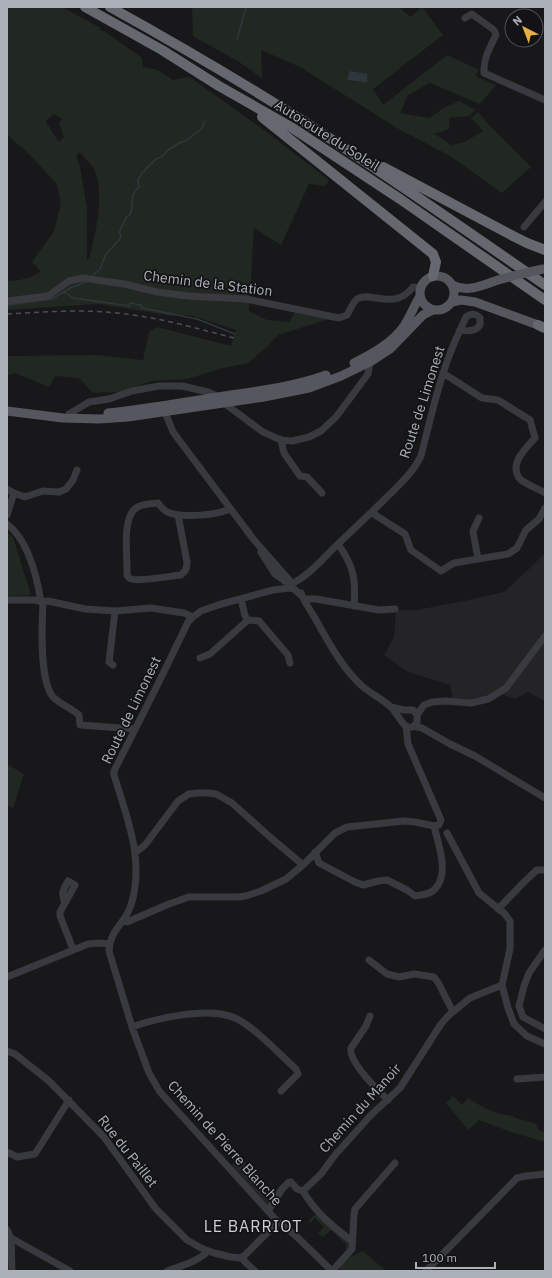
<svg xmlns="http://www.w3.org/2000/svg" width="552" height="1278" viewBox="0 0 552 1278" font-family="'IBM Plex Sans',sans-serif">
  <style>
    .built { fill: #242427 }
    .green { fill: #202821; fill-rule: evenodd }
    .water { fill: #2f373d }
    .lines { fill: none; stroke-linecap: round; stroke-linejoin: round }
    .stream { stroke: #2f373d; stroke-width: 1.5 }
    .minor { stroke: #393a3f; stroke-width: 7 }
    .major { stroke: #56575e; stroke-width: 9 }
    .highway { stroke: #666870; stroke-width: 10 }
    .rail { stroke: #4d4e54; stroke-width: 1.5; stroke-dasharray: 5 4; stroke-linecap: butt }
    .major-bridge { stroke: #56575e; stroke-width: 9 }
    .labels { text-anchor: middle; stroke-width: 3.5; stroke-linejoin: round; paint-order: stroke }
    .street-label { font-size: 14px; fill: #abb0b9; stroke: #131315 }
    .quarter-label { font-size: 16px; letter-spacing: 1px; fill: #cccfd5; stroke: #131315 }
  </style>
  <rect width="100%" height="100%" fill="#18181a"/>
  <!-- built -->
  <path class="built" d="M545,553V701L528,692L515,699L496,692L486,696L471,699L453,698L450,685L408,672L384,655L394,637L396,610H417L469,600L504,592L528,570Z
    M240,1156L274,1198L267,1207L230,1167Z"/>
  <!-- green -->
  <path class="green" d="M7,7H62L99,27L101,31H104L142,58L143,67L158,70L173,80L190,77L260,127L329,180L325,186L309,184L281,245L254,228L249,311L267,320L289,322L295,312L329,319L278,335L267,347L248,363L223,368L187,379L152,381L120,392L93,393L79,378L55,376L49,387L15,373L7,375V356L96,355L143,360L149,332L157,327L231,346L236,330L193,316L175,314L173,316L98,304L7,310V281C18,281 33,278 41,271L32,262L54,231L61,203L57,184L28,153L7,135ZM54,114L62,119L59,124L64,137L59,142L46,122L48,119ZM80,152C84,158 91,163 94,169C105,194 96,230 90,256L87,260V209L80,167L76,155Z
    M192,7H399L410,17L422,7L443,35L373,89L383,105L447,55L479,70L475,76L496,85L480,104L430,83L408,95L400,113L429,118L444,108L459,101L476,110L469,116L449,118V129L435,134L451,145L464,142L483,131L471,118L478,112L492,128L531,167L502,193L450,156L397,128L300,67L261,50L262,78L239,62L193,36Z
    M7,533L13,537L31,595L7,596Z
    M7,764L24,774L13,808L7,805Z
    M453,1096L462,1105L468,1098C482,1107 496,1115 513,1116V1117L536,1124L538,1130L545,1132V1142L514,1133L479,1120L468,1130L446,1103Z
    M316,1214L349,1242L350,1246L342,1256H341L346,1251V1244L331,1230L323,1237L318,1233L324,1227L315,1218L310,1223L308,1221Z
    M363,1251L386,1271H342L339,1268L348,1258Z"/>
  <!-- water -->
  <path class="water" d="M350,71L367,74V82L347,80Z"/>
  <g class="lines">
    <!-- stream -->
    <path class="stream" d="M237,40L246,7
      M93,275L100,269L106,254L120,239L121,235L119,233C121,227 125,222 126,217L130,215C135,204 128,196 139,187L138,180L142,173L156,159L163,156L168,150L181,142L186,141L202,128L205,121
      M62,293H66L73,298L130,306V303L141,305L142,308L197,319L235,334
      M7,305L52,299L72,287L87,282"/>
    <!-- minor -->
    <path class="minor" d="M465,18L472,14L494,30L496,35C490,47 483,59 484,73L545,100
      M524,227L545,202
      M7,301L48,296L69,281L83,278L124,284L157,292L188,296L246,299L339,318L347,315C350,310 353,302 357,299C370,290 394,312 413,287L421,288
      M443,373L482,398L498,400L530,420L535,438C526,448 508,464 520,479C525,484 539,489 545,493
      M224,403L263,432L281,440L292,441L309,437L321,431L336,417L368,374L370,362
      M165,412L173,432L254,540L291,582
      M69,414L89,402L109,399L132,391L159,386H182L208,392L218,397
      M281,440L284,453L300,476L307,477L322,493
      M7,489L14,493L25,497L43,491L59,492L66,489L73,480L77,470
      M372,513L405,534L411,550L441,571L454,563L508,554L517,548L526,530L539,519L545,508
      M7,515L14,493
      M178,515L187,562C187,568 186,571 181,575C170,576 141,582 131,579C128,578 128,577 127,575C128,558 121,519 136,508C141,504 151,504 158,503C161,507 165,512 170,513C184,518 217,515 230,509
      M7,524C28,540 37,577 41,602
      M338,544C354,566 356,580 354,606
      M261,552L275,574L286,582
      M478,559L473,531L479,518
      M295,582C312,573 325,556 339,543C356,527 373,511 390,494C402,482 414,471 421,456C432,413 441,370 460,330C468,331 475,332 480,325V318C476,313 471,313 466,317L460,330
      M301,593C304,602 311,611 316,620C329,643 342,668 362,686C371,694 383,699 392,708C398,714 407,738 417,722V715L413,710H404L391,707
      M302,596L294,589L290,588L273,590L218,605L201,611L193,617L188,622L157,686L114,771V775C127,818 145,860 131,905C125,924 110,929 109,951L132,1027L149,1073L160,1092L278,1222L296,1236L332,1271
      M241,599L245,616L248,620L259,621L288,655L290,663
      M7,600H35L41,602L48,601L85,609L115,611L151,608L184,613L193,617
      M304,600L307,599H316L379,610L395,609
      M43,602C42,624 39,680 53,697C60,704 71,708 79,715L80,725L135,729
      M200,658L210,654L248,620
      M113,665L109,662L115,611
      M417,715L424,705L432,702L446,701L471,703L488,699L506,688L545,636
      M414,726L422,728L450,744L475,756L545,798
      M447,833L479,893L505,914L510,921V949L502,985L508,1008L514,1024L527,1036L545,1044
      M136,852L145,845L178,801L189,794L198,793H208L216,794L232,803L271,838L303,865
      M315,852L319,863L355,882L363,885L378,881L387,880L407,890L415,896C422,895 431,894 435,889C450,873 438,844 434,826
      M65,902C60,893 64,889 68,881L75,885L60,912V916L73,949
      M498,909C511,896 523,882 537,870H545
      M124,920L127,922L169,904L189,897H237L246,896L261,891L286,879L303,865L335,833L347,827L404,821L415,822L434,826L439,825L441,820L408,744L406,726
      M545,950L529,973L524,986L519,1006L523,1017L545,1029
      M369,960L387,974L399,977L414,974L434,977L439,984L453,1012
      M7,977L88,944L99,943L109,944
      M370,1016L366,1026L351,1048C348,1061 378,1091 388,1100
      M132,1027C158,1018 209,1006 235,1018C255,1027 279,1054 296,1069L298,1074L281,1091
      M7,1051L15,1054L49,1081L104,1137L156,1209L187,1240L201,1248L214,1253L231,1257L240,1258L244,1256L278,1222
      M517,1079L545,1077
      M9,1153L17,1157L35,1154L69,1100
      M303,1191L321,1174L335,1155L371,1115L400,1088L441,1024L449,1015L470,998L502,985
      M303,1191C315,1212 333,1227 352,1241
      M268,1211L282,1189L289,1182H291L297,1189L303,1191
      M7,1230L11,1238L12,1271
      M11,1238L70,1271
      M242,1257L245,1262L255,1271
      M167,1271C181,1266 199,1261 208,1251
      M332,1271L352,1249L354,1215L355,1209L395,1163
      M426,1271L517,1178L526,1176L545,1174"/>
    <!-- major -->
    <path class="major" d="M420 293a17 17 0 1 1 34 0a17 17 0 1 1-34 0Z
      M452,285C468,293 483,285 498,280
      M452,302L461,300L475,302L538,325L543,328
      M354,363C372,354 392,343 404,326C410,317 414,306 420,296
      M7,411L63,418L99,419L128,417L264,397L309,388L341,376L370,362L390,349L423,315L433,310
      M108,413C147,409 185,402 224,396C258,391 293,387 326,375"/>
    <!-- highway -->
    <path class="highway" d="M85,7L162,50L219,86L291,127L400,199L545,300
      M110,7C175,43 238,80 300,119C383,172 464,229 545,285
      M262,117L433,254L436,262L433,276
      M383,167L513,236L527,243L545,250
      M538,325L545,328"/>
    <!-- rail -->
    <path class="rail" d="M7,314C44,312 81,309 117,313C157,317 196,328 234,338"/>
    <!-- major-bridge -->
    <path class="major-bridge" d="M498,280L521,274L543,269"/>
  </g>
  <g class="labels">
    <!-- street labels -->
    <g class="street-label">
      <text transform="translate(327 135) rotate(32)" y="5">Autoroute du Soleil</text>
      <text transform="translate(208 283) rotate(7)" y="5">Chemin de la Station</text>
      <text transform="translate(422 402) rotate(-72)" y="5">Route de Limonest</text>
      <text transform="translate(131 710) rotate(-64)" y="5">Route de Limonest</text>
      <text transform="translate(360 1108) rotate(-48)" y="5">Chemin du Manoir</text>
      <text transform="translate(225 1143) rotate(48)" y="5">Chemin de Pierre Blanche</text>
      <text transform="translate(128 1151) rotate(52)" y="5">Rue du Paillet</text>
    </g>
    <!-- quarter labels -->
    <g class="quarter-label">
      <text x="253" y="1232">LE BARRIOT</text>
    </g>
  </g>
  <!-- border -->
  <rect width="552" height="1278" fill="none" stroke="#abb0b9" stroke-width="16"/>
  <!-- north arrow -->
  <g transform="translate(524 28) rotate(318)"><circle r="19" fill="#131315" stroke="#505257"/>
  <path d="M0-3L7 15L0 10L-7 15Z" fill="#e6b045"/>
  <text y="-6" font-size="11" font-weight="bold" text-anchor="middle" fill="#abb0b9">N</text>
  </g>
  <!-- scale -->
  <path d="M416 1262v6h79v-6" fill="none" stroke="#abb0b9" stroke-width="2"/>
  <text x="422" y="1262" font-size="12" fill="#abb0b9" stroke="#131315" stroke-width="3" paint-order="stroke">100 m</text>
</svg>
